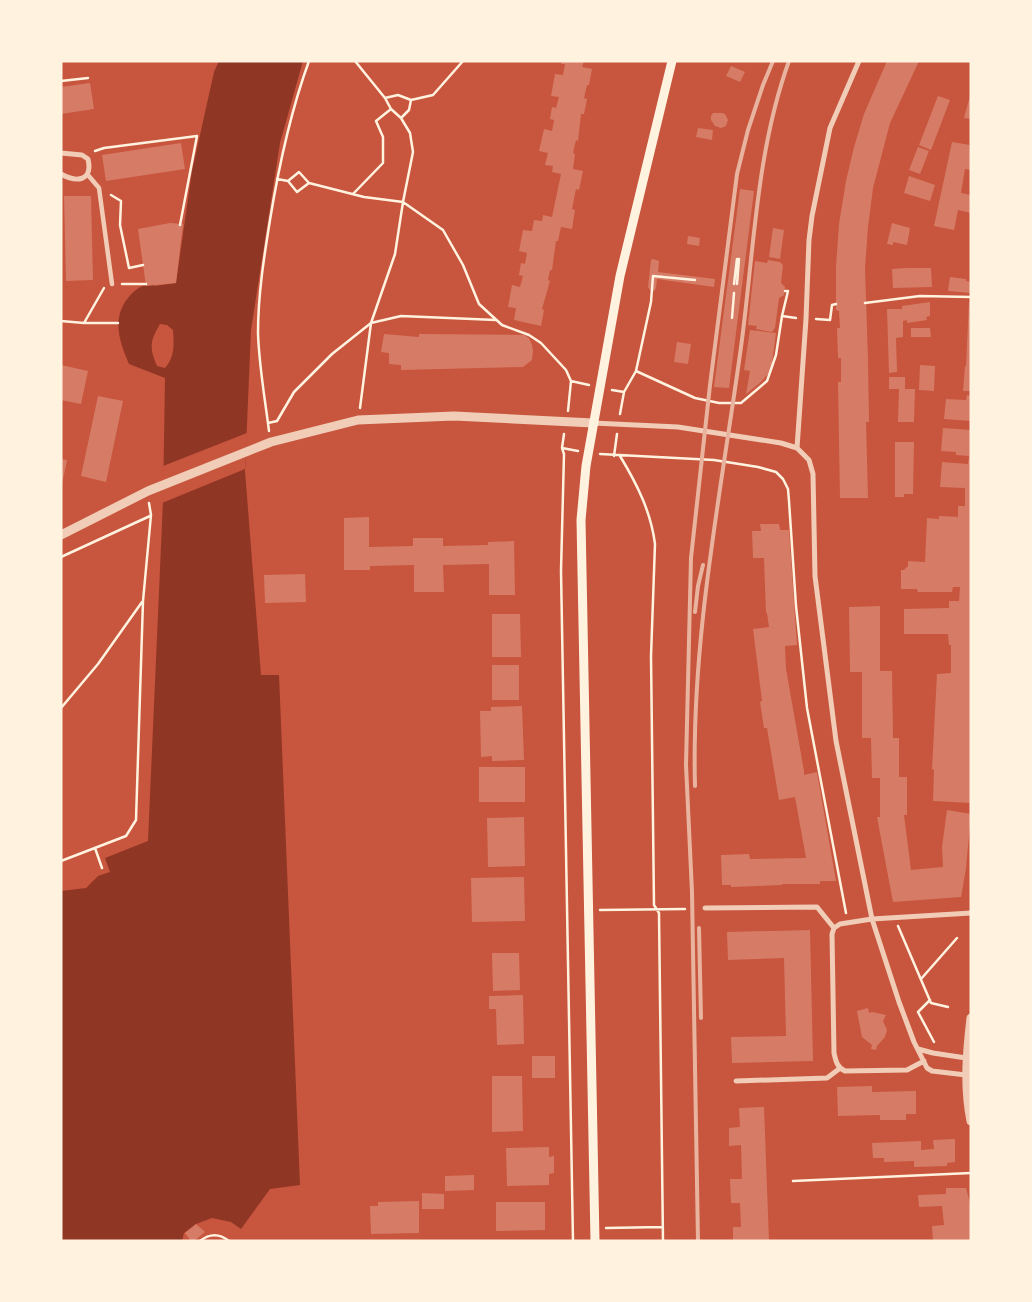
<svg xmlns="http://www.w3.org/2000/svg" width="1032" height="1302" viewBox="0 0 1032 1302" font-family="'Open Sans',sans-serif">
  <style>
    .water { fill: #8f3625; fill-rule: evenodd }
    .pier { fill: #c8553d }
    .building { fill: #d67c66 }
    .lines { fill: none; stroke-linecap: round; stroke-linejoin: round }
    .path { stroke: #fff3e0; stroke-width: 2.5 }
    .pedestrian { stroke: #f1ccb7; stroke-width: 4.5 }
    .minor { stroke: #f1ccb7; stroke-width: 5 }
    .tertiary { stroke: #f1ccb7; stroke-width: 9 }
    .secondary { stroke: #fff3e0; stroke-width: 9 }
    .rail { stroke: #e9b49f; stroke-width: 4 }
  </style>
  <rect width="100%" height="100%" fill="#c8553d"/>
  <!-- water -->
  <path class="water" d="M219,61H303L280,143L251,330L245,471L261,675H279L300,1185L270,1189L241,1229L231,1222L212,1218L196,1224L184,1233L182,1241H61V891L86,888L98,876L110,872L105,858L148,841L163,501L165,378L129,364C120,343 111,319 128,298C131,294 138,287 143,286C146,285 151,285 154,285L155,286L176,283L192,171L214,72ZM160,324L167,325L173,330C174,344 175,357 165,368L157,366C149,347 150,341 160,324Z"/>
  <!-- pier -->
  <path class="pier" d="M247,433L245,469L162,503L163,466Z"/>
  <!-- building -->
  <path class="building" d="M562,61H584L582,67L592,69L589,85H587L584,98L587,99L584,114H581L578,141L576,140L573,153L575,154L573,169L583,171L579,190L576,189L572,209L575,210L572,229L561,227L558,241H556L552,270H550L548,280L550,281L542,309L544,310L541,326L514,320L516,308L508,307L512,285L520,287L523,276L519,275L521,263L525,264L527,253L519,251L523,230L532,231L534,220L542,221L543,215L552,217L561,174L552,172L553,166L545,165L548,153L539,151L544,129L552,131L554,120L550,119L552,107L556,108L559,97L551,96L555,74L563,75L565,64H561Z
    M887,61H919L890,123L873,188L868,227L865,268L868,360L869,422H866L868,498H840L838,382H841V358H838L837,328H840L839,311L836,310V267L839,224L846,181L854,147L864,114Z
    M731,66L745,72L740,82L726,76Z
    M90,83L94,109L61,114V87Z
    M938,96L950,100L931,150L919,145Z
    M970,96H971V119L964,118Z
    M713,113H722L725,114L728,120L726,126L721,128L715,126L711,120V116Z
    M698,128L713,130L712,140L696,137Z
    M952,142L970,145L969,148L971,149V170L965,169L961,193L971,195V213L958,210L954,230L934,226Z
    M181,143L185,169L106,181L102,155Z
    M918,147L929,151L920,174L909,170Z
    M909,176L935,185L930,201L904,193Z
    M740,189L754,191L729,388L714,387Z
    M64,196H91L93,280L66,281Z
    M170,223L183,224L176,283L146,286L138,229Z
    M892,223L910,228L907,245L893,242V245L887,244Z
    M773,228L784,230L780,259L769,257Z
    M688,236L700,238L699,246L687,244Z
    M653,259L659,261L658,272L715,279L714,287L657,279L656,288L654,291H651L648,287L651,260Z
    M768,260L780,262L783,265L781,283L785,287L784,295L779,298L775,328L772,332L756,329L757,326L748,325L755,261L767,263Z
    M907,268H931L932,287L893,288L892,269Z
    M950,277L966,279V281L971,282V293L948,291Z
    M930,302V316L926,317L927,320L907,323V320L903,321V337L896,338L897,372L889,373L887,309H902V306Z
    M969,302H971V391H963L965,366H966Z
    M911,328H930L931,337H911Z
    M750,330L776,333L772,363L768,374L761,382L746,394L750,371L744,370Z
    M384,334L419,337V334L524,335L529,338L532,345L533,351L532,360L523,367L401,370V365L389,364V353L381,352Z
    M677,342L691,344L688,364L674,362Z
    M61,365L88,371L81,404L61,400Z
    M920,365L935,366L934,391L919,390Z
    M889,377H905V389H915L914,422H898L899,389H889Z
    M967,395L971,396V421L944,419L946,399L966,400Z
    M98,396L123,401L106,482L81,476Z
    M943,428L971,430V803L933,801L934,770L932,769L937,674L951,673V645H949L948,634H904V609L949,608V601H959L960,587H953L952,592H918L917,589H901V570H904L908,566V561L925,562L927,518L939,519V516L958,517V506H965V488L940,487L942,462L968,464L969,456L956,455V452L941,451Z
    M895,442H914L913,494H904V497H895Z
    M61,459L67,460L62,484H61Z
    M369,517V547L413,546V538H443V546L488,545V542L514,541L515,595H489V564L443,565L444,592H414V565L370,566V570H344V518Z
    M760,524H779L780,530H789L797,645L785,646L786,669L804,771V775L817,772L836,881H820V884H782V885L731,887V885H722L721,855L749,854L750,859L806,858L795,797L779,800L767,728H764L760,702L762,701L753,629L769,627L767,613H766L764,558H753L752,531H761Z
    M305,574L306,602L265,603L264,575Z
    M880,606V671H892L893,738H899V777H907V815H904L911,870L943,867L942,847L947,810L971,814L966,868L961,897L893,902L877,817H880V778H872L871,738H862V672H850L849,607Z
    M492,614H520L521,657H492Z
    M492,665H519V700H492Z
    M522,706L524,760L492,761V756L481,757L480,711H491V707Z
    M479,767H525V802H479Z
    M524,817L525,866L488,867L487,818Z
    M524,877L525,921L472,922L471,878Z
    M810,930L813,1061L732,1063L731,1037L786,1036L784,958L728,960L727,932Z
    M492,953H519L520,990L493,991Z
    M523,995L524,1044L497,1045L496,1009H489V996Z
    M868,1008L869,1013L872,1012L886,1015L883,1021L887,1030L885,1037L877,1046L876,1050L871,1049L872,1045L862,1037L857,1011Z
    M532,1056H555V1078H532Z
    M492,1076H522L523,1131L492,1132Z
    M872,1086V1092L916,1091V1114H906V1120H880V1115L838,1116L837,1087Z
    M764,1107L769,1241H733V1227H741L740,1203H731L730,1179H742L741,1145L729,1146V1128L740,1127L739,1108Z
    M955,1139V1162L947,1163V1166L914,1167V1161L884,1162V1158H873L872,1143L921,1141V1150L934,1149L933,1140Z
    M549,1147V1157L554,1156V1173L549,1174V1185L507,1186L506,1148Z
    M474,1175V1190L445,1191V1176Z
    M946,1188H966L971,1207V1241H933L932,1226L944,1225L942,1206L919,1207L918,1195L946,1194Z
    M422,1193L444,1194V1209H422Z
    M419,1201V1233L371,1234L370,1206H378V1202Z
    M496,1202H545V1230L496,1231Z
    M196,1224L205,1232L194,1241H191L185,1233Z"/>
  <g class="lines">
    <!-- path -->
    <path class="path" d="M61,81L88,78
      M385,98L398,95L411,100L433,95L463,61
      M401,118L409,110L411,100
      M95,151L104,148L197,136L180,225
      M277,179L288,181L297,192L309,183
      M288,181L299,172L309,183L364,197L403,202L443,230L463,265L479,304L502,325L529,335L541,343L566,370L571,381L589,385
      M353,194L383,163V137L376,121L391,109
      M111,195L121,201L120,225L129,268L143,265
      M122,284H146
      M734,284L737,259
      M737,284L739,259
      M785,291H788L782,316L796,318
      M865,303L920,296L971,297
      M732,318L734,293
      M816,319L830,320L832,305L836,304
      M61,321L84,323L104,288
      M84,323H118
      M636,371L695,398L719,403H741L767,381L776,355L782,316
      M612,390L624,392L620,414
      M624,392L636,371L651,302L653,276L695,280
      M360,408L371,323L401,316L496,320
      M568,411L571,381
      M268,423L277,421L294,392L332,354L371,323L395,254L403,202L413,152L410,133L401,118L391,109L385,98L355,61
      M269,431C265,399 259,366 258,333C258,295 264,257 270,220C279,165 290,113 309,61
      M564,434L562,448L578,451
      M562,448L564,454L561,571L573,1241
      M600,454L714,460L758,467L776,472L783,479L788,489L789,501L796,606L807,708L846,913
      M614,456L617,434
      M620,456C637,484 651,512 655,544L651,656L654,905L659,913L663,1241
      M61,557L150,516
      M61,708L98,664L142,602
      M95,848L102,868
      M61,861L126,836L136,820L143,601L151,515L149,503
      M600,910L685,909
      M898,926L931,1003L948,1007
      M921,979L957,938
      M930,1000L918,1012L934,1042
      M793,1181L971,1173
      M606,1228L662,1227
      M200,1241C210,1233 219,1233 229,1241"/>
    <!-- pedestrian -->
    <path class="pedestrian" d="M88,175L99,188L112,284"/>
    <!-- minor -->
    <path class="minor" d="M61,153L82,155L88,159C93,181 77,183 61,174
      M593,423L678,427L781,443L797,448L809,460L813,474L815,576L836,741L872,919L899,1002L914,1042L927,1068L932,1071L966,1075
      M797,448L806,319L809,240L812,216L830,128L859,61
      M705,908L817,907L834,928
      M918,1049L933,1053L966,1058
      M924,1061L907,1070L845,1071C837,1067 836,1062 834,1053L832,934L834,928L840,924L872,919L971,913
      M736,1081L827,1078L839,1069"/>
    <!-- tertiary -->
    <path class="tertiary" d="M61,535L148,491L271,442L358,420L454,416L593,423
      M971,1018C967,1052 964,1086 971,1121"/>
    <!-- secondary -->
    <path class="secondary" d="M595,1241L581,520L586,466L620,276L672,61"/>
    <!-- rail -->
    <path class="rail" d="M695,612L698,586L703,565
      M695,786C691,639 721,493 741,347C754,252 756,152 789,61
      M699,928L701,1018
      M698,1241L692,892L686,765L691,558L710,385L737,174L748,130L763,85L773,61"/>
  </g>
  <!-- border -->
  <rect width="1032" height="1302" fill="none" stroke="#fff3e0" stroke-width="125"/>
</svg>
